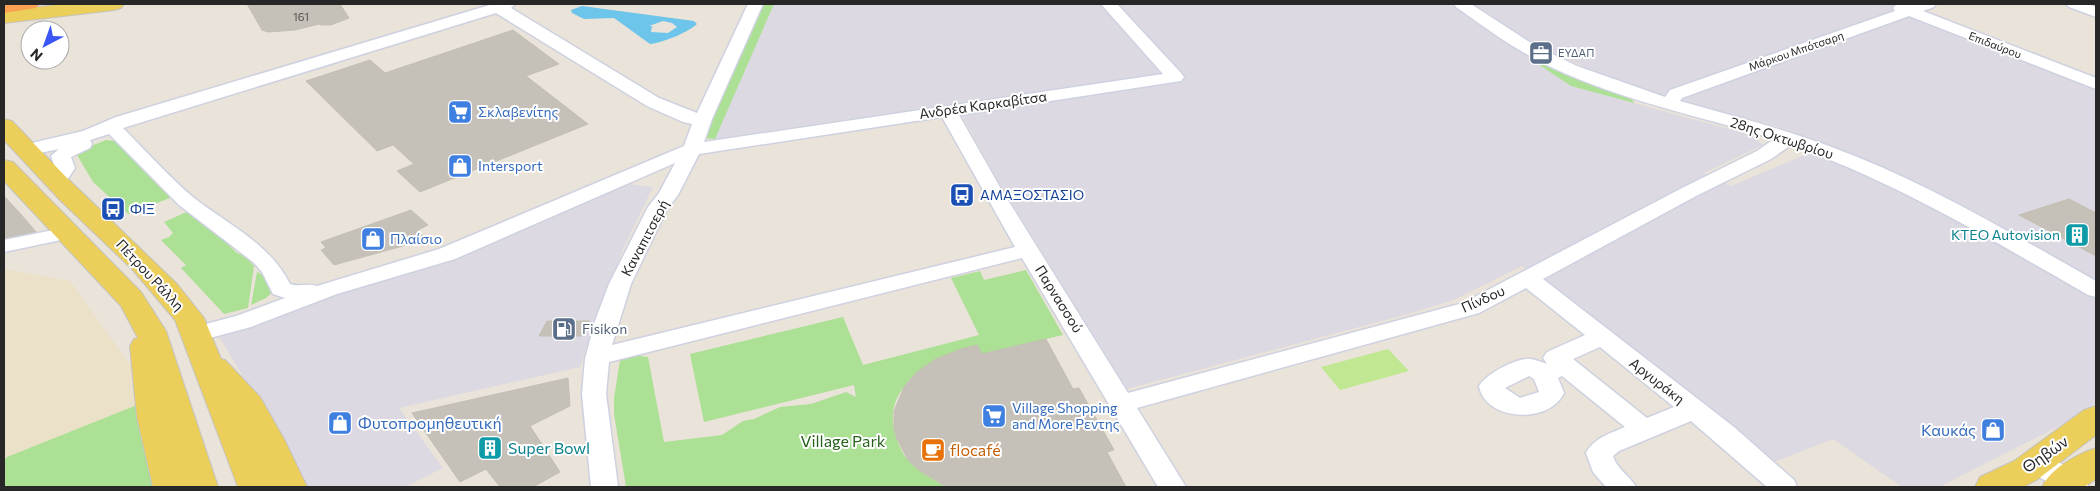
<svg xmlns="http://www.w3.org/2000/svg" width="2100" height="491" viewBox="0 0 2100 491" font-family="Commissioner,sans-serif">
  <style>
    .industrial { fill: #dcd9e2 }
    .education { fill: #ebe1c8 }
    .green { fill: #ace095 }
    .pitch { fill: #c0e791 }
    .water { fill: #6dc5eb; fill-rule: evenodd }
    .building { fill: #c5c0b8; stroke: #c4bfb3 }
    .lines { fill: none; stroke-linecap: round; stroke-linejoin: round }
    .minor-casing { stroke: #ced1e0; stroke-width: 3 }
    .major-casing { stroke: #c3c3c3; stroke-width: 2 }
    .highway-casing { stroke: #c3c3c3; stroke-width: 2 }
    .minor { fill: #fff; fill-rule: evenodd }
    .major { fill: #eccf5b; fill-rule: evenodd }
    .highway { fill: #faa154; fill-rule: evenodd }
    .labels { text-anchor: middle; stroke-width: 4; stroke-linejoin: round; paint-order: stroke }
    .number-label { font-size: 11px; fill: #4e4d4b }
    .far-street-label { font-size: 11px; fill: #272727; stroke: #fff }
    .far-service-label { font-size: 11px; fill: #4e5e75; stroke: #fff; text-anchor: start }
    .street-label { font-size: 14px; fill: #272727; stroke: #fff }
    .shop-label { font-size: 14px; fill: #366cbe; stroke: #fff; text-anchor: start }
    .transit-label { font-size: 14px; fill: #164399; stroke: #fff; text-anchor: start }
    .culture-label { font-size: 14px; fill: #0d838f; stroke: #fff; text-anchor: end }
    .service-label { font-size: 14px; fill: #4e5e75; stroke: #fff; text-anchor: start }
    .near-shop-label { font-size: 16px; fill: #366cbe; stroke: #fff; text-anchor: start }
    .near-park-label { font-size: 16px; fill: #27611b; stroke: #fff }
    .near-culture-label { font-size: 16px; fill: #0d838f; stroke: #fff; text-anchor: start }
    .near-food-label { font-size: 16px; fill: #c56008; stroke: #fff; text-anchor: start }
    .near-street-label { font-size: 16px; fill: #272727; stroke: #fff }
  </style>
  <rect width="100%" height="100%" fill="#eae3d9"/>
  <!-- industrial -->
  <path class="industrial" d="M774,4H1101L1163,73L715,139Z
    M1113,4H1450L1571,86L1751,135L1763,145L1704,173L1731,186L1807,154L1816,140L1778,127L1645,91L1603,75L1538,46L1472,4H1906L1892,8L2096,87V403L2079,416L1939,487H1902L1833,439L1774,462L1522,266L1454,300L1408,314L1127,389L997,179L960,112L1184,82Z
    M629,184L653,187L623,249L605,299L594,323L580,367L399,408L443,468L405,487H304L259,403L218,335L315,299L473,253Z"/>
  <!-- education -->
  <path class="education" d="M4,269L70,281L138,376L145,444L157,487H4Z"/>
  <!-- green -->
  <path class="green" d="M764,4H774L715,139L703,138V133Z
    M1529,58L1571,77L1632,99L1634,103L1571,86Z
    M106,140L117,141L175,196L129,214L127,213L93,182L77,155L86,148Z
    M191,210L237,253L245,256L254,266L248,308L224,314L181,268L186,265L161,240L169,237L173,233L164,222Z
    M1026,270L1063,335L982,354L977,345C938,354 881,384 895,434C898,443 902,454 909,461C920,472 933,480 947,487H626L614,414V398L620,360L632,355L648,357L664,442L722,435L743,421L754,419L780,407L811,404L846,392L856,397L854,385L704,422L690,354L843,317L863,365L979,335L951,278L980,271L984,280Z
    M257,272L261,274L276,289L266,298L251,305Z
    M137,405L145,444L157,487H4V460L7,457Z"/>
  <!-- pitch -->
  <path class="pitch" d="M1388,349L1409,371L1340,390L1321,367Z"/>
  <!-- water -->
  <path class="water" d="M582,6L694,21L697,24C689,32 662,43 650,44L614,18L584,19L572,13L571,10ZM663,21L672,23L677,27L668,33L651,32L652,26H649Z"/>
  <!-- building -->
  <path class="building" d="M247,4H340L349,18L331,25H321L319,24L295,30L268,32L262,30Z
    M513,30L559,64L526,76L588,124L420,192L397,171L414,164L393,145L377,151L306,81L370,60L385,73Z
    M4,196L19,212L36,232L4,238Z
    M2069,199L2096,213V256L2019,215Z
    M411,210L428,225L418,230L423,236L403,246L334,265L321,250L326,248L321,242Z
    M547,321H590L582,336H539Z
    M1046,339L1073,389L1079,388L1114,450L1107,452L1126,487H947L920,471L908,460L897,439L894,429V411L904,387L917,372L936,359L961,349L977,345L982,354Z
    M568,378L570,406L530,426L560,472L533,487H500L486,469L460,482L412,413Z"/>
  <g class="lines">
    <defs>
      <path id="minor" d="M493,4H515L511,8L659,98L697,113L748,4H763L712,119L704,142L1163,74L1101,4H1117L1181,73L1184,77L1181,81L959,115L1001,189L1128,393L1463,303L1682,188L1757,151L1774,139C1700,116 1623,101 1553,68C1518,52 1487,29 1456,7L1454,4H1471L1534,45L1577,66L1665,97L1670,90L1895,11L1893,8L1896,5L1936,4L1934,7L1923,11L2096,78V89L1909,16L1682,98L1680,101C1730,115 1780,128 1829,146C1922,180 2009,232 2096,281V297L2088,295C1992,240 1896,182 1791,145L1771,159L1696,196L1543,279L1734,427L1794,480L1797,487H1767L1691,421L1619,451L1613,456C1616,468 1630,476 1636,487H1606L1593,472L1586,453C1594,438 1609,434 1625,427L1562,376L1558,378L1564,393C1549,425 1485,421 1479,386C1486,374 1517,357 1531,359C1536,360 1542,362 1547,364L1543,358L1547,352L1585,335L1526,288L1479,313L1137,408L1186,487H1158L1022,258L609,362L606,394L618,487H591L582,394L585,359L595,321L609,284L648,207L659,193L675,163L455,259L337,294L251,327L195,342L187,339L183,334L187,329L236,316L285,298L273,294L262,272L253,262L179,205L109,134L90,140L92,144L90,148L71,157L75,168L64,185L57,187L50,185L47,181L55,168L51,156L59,149L26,156L19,154L17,150L19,146L83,131L116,117ZM496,13L647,106L683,122L692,124L684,146L439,249L317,286C308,283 299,287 290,284C270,244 229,225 194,198C169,177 146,151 123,128ZM942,117L1015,247L612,345L631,284L667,209L678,195L699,154ZM1600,347L1674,407L1647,418L1573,359ZM1529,376L1534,379L1539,392L1520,398L1505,388Z
        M2066,4H2088L2096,7V17L2069,7Z
        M68,227L75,229L78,233L75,237L4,252V240Z
        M2036,452C2051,457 2083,474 2089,487H2055L2027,469L2023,462L2027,455Z"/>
      <path id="major" d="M65,4H124L121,8L114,10L4,23V11Z
        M4,119L12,121L67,178L177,284L204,318L221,359L225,360L260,397L285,441L307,487H238L175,320L133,270L60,200L4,140Z
        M4,160L13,162L141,292L166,331L218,487H153L137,417L130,346L134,339L138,338L121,306L4,181Z
        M2096,406V435L2038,479L2023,487H1975L1980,477L2014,461L2084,410Z
        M2096,448V479L2084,487H2042C2050,469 2077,454 2096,448Z"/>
      <path id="highway" d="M4,4H39L36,8L4,13Z"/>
    </defs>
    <!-- minor casing -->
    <use href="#minor" class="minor-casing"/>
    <!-- major casing -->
    <use href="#major" class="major-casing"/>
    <!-- highway casing -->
    <use href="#highway" class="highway-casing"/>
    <!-- minor -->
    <use href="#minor" class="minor"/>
    <!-- major -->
    <use href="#major" class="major"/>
    <!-- highway -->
    <use href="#highway" class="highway"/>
  </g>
  <!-- icons -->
  <defs>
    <symbol id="office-square" viewBox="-11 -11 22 22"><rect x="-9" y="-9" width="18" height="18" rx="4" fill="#5c6f8a" stroke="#fff"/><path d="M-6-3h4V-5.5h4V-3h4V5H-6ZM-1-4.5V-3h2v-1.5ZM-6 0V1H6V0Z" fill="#fff"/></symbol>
    <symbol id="supermarket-square" viewBox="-11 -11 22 22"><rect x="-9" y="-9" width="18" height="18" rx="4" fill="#3f7fe0" stroke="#fff"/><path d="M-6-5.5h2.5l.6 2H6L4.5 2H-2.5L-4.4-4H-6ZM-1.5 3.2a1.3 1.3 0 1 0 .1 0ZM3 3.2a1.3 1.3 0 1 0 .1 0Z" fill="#fff"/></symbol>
    <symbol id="shop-square" viewBox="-11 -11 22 22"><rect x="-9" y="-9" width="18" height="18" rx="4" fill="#3f7fe0" stroke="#fff"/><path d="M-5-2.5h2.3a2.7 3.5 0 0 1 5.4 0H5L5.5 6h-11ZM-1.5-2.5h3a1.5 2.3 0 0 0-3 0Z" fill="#fff"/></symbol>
    <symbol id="bus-square" viewBox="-11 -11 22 22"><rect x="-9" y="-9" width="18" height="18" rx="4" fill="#1a4fb4" stroke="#fff"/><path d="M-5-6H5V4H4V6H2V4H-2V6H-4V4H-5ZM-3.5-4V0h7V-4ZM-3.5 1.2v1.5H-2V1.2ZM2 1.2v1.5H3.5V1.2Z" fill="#fff"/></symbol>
    <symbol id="building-square" viewBox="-11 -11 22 22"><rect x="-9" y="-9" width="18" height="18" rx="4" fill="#0f9aa8" stroke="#fff"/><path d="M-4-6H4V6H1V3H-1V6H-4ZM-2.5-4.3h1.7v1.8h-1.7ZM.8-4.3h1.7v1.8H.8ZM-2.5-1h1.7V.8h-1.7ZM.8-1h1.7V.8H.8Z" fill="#fff"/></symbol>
    <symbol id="fuel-square" viewBox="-11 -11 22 22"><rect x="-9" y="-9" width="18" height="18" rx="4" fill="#5c6f8a" stroke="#fff"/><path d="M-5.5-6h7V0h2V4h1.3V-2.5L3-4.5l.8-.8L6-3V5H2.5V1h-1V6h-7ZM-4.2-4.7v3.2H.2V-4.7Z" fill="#fff"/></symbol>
    <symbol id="cafe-square" viewBox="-11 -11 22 22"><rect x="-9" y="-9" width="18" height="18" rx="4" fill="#e8710a" stroke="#fff"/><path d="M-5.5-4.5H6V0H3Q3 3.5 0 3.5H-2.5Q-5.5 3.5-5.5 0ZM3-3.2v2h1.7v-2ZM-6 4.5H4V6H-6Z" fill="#fff"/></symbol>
  </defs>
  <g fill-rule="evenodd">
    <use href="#office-square" x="1527" y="39" width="28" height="28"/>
    <use href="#supermarket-square" x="446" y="98" width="28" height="28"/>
    <use href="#shop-square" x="446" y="152" width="28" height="28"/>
    <use href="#bus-square" x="948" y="181" width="28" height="28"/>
    <use href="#bus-square" x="99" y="195" width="28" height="28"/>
    <use href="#building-square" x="2063" y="221" width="28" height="28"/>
    <use href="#shop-square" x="359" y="225" width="28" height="28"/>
    <use href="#fuel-square" x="550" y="315" width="28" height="28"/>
    <use href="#supermarket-square" x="980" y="402" width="28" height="28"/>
    <use href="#shop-square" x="326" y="409" width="28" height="28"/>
    <use href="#shop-square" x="1979" y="416" width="28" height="28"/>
    <use href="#building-square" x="476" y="434" width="28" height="28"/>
    <use href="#cafe-square" x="919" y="436" width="28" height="28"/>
  </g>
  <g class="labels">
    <!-- number labels -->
    <g class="number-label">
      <text x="301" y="21">161</text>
    </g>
    <!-- far-street labels -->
    <g class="far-street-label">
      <text transform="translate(1995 45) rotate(21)" y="4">Επιδαύρου</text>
      <text transform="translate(1796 51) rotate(-19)" y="4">Μάρκου Μπότσαρη</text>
    </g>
    <!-- far-service labels -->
    <g class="far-service-label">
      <text x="1558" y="57">ΕΥΔΑΠ</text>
    </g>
    <!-- street labels -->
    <g class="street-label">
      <text transform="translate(983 105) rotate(-8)" y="5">Ανδρέα Καρκαβίτσα</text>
      <text transform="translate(1782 138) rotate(18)" y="5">28ης Οκτωβρίου</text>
      <text transform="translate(645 238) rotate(-62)" y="5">Καναπιτσερή</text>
      <text transform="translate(150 275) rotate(47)" y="5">Πέτρου Ράλλη</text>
      <text transform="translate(1059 299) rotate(58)" y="5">Παρνασσού</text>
      <text transform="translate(1483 299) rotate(-24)" y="5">Πίνδου</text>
      <text transform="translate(1657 381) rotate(38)" y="5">Αργυράκη</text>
    </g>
    <!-- shop labels -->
    <g class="shop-label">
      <text x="478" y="117">Σκλαβενίτης</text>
      <text x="478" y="171">Intersport</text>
      <text x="390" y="244">Πλαίσιο</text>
      <text x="1012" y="413">Village Shopping<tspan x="1012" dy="16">and More Ρεντης</tspan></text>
    </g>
    <!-- transit labels -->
    <g class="transit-label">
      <text x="980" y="200">ΑΜΑΞΟΣΤΑΣΙΟ</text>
      <text x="130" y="214">ΦΙΞ</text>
    </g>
    <!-- culture labels -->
    <g class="culture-label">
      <text x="2060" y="240">ΚΤΕΟ Autovision</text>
    </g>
    <!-- service labels -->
    <g class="service-label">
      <text x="582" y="334">Fisikon</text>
    </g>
    <!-- near-shop labels -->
    <g class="near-shop-label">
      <text x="358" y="429">Φυτοπρομηθευτική</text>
      <text x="1976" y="436" text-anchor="end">Καυκάς</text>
    </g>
    <!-- near-park labels -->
    <g class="near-park-label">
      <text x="843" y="447">Village Park</text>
    </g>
    <!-- near-culture labels -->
    <g class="near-culture-label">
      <text x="508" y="454">Super Bowl</text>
    </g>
    <!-- near-food labels -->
    <g class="near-food-label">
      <text x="950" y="456">flocafé</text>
    </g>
    <!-- near-street labels -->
    <g class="near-street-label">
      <text transform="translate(2045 454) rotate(-35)" y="6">Θηβών</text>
    </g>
  </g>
  <!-- border -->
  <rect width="2100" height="491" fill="none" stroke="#272727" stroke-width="10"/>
  <!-- north arrow -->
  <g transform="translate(45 45) rotate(221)"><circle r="24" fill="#ffffff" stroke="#a9a9a9"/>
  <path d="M0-4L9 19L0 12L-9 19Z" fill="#3a57f5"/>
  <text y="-8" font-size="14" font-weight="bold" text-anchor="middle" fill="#272727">N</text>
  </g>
</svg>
